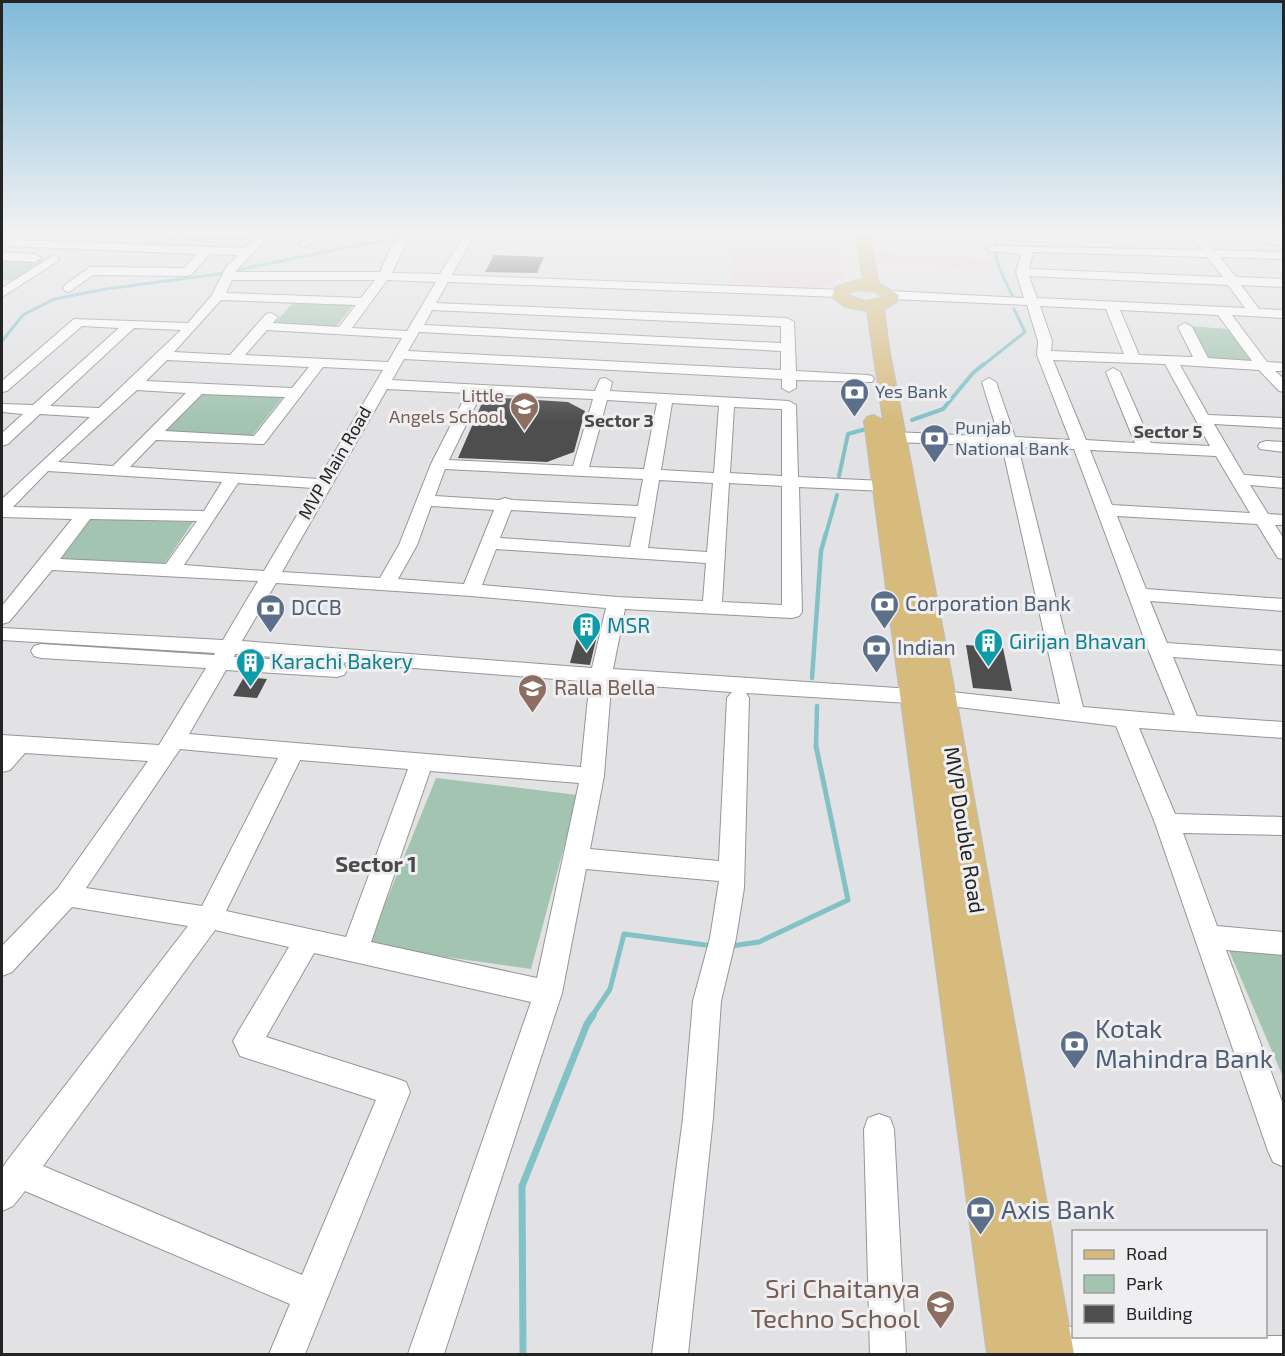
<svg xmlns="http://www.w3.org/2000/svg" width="1285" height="1356" viewBox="0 0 1285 1356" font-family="'Exo 2',sans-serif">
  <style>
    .commercial { fill: #ead1d8 }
    .green { fill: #a3c4b0 }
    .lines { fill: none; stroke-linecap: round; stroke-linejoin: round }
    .stream-far4 { stroke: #82c2c6; stroke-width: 3 }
    .stream-far3 { stroke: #82c2c6; stroke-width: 4 }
    .stream-far2 { stroke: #82c2c6; stroke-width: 4.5 }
    .stream-far1 { stroke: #82c2c6; stroke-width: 5 }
    .stream { stroke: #82c2c6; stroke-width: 7 }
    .building { fill: #4e4e4f }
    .minor-casing { stroke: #969597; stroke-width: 2 }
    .major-casing { stroke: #bdbdbe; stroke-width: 2 }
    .minor { fill: #fff; fill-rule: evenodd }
    .major { fill: #d6bb7d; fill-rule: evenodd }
    .labels { text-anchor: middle; stroke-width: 6; stroke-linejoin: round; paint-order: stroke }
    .far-service-label { font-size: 18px; fill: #4e5e75; stroke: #efeff1; text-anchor: start }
    .far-education-label { font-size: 18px; fill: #785e54; stroke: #efeff1; text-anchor: end }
    .far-neighbourhood-label { font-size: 18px; font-weight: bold; fill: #4a4a4b; stroke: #efeff1 }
    .far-street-label { font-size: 18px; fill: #242425; stroke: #efeff1 }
    .service-label { font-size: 21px; fill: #4e5e75; stroke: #efeff1; text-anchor: start }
    .culture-label { font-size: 21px; fill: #0d838f; stroke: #efeff1; text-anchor: start }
    .education-label { font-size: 21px; fill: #785e54; stroke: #efeff1; text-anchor: start }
    .street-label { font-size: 21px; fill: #242425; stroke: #efeff1 }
    .neighbourhood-label { font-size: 22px; font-weight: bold; fill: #4a4a4b; stroke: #efeff1 }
    .near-service-label { font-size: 26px; fill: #4e5e75; stroke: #efeff1; text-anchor: start }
    .near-education-label { font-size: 26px; fill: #785e54; stroke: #efeff1; text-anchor: end }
  </style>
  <rect width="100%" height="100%" fill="#e2e2e4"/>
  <!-- commercial -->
  <path class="commercial" d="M871,232H988L972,233L973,245L874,241Z
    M731,236L837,239L844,278L820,288L730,284Z
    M876,252L988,258L992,270L877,264Z"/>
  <!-- green -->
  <path class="green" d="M3,257L49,260L18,281L2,280Z
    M294,302L353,305L335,328L273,325Z
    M1188,326L1227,329L1255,362L1204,359Z
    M198,392L283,397L251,437L161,431Z
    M90,518L193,522L163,566L54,561Z
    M436,778L578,795L531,969L368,946Z
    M1228,948L1283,950V1077Z"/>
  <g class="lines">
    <!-- stream-far4 -->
    <path class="stream-far4" d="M998,232C989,255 1003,275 1012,295
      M2,341L23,315L54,299L106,289L218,274L364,244L439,232
      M982,366L1025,332L1014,309"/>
    <!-- stream-far3 -->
    <path class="stream-far3" d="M912,420L943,409L973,373L984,364
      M839,476L848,434L866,429
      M826,534L837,495"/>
    <!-- stream-far2 -->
    <path class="stream-far2" d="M812,678L821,551L826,533
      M816,747L817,706"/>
    <!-- stream-far1 -->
    <path class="stream-far1" d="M731,946L759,942L848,900L816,746
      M592,1016L610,989L624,934L713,946"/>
    <!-- stream -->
    <path class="stream" d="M523,1354L522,1186L587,1024L593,1015"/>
  </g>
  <!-- building -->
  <path class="building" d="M494,255L544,257L537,273L485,272Z
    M503,398L568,402L585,411L574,452L547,462L458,458L482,403Z
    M577,638L596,640L590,665L570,663Z
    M966,645L1003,648L1012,691L973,688Z
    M244,677L267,679L257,698L233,696Z"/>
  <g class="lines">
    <defs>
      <path id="minor" d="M108,232H273L235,272H380C390,252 393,232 418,232L406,243L392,273L440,274L466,232H476L452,275L843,290L845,293L839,297L448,282L436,303L787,318L794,322L796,371L867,375L872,376L874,379L872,382L796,380V388L789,392L782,388V379L404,359L392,380L595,391L600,379L605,378L612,382L610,391L789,401L796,405L798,477L884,481L892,486L884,491L799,487L802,612L799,616L792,618L625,609L613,669L942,691L1060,704L1002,446L895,442L887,437L895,432L999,437L982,382L989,378L996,382L1015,437L1070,440L1037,355L1038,341L1027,305L891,299L885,295L891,291L1024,298L1016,272L1021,254L989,251L987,249L993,246L1202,250L1188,232H1200L1214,250L1284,252V259L1220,257L1236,277L1284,279V287L1241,285L1259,309L1284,310V318L1232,315L1267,362L1284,363V371H1275L1284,379V392L1279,391L1259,370L1180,365L1208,415L1284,418V428L1214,424L1244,475L1284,478V488L1250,485L1268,514L1284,515V525H1275L1284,539V559L1278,558L1257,524L1117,516L1146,589L1284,599V611L1150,601L1167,643L1284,651V665L1173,657L1197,716L1284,722V738L1139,728L1175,814L1284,817V835L1183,833L1217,926L1284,932V955L1226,950L1284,1107V1167L1273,1162L1268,1151L1155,823L1116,726L942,705L746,693L749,698L744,888L736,938L721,1001L713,1118L688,1354H652L683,1118L693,1001L710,938L719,881L586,869L562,993L444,1354H408L531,1002L314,953L266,1037L395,1078L406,1082L410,1092L305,1354H269L290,1304L25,1191L13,1206L2,1211V1169L7,1161L188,926L72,907L12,972L2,976V946L58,888L148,761L25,753L10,770L2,772V735L159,745L206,668L41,658L34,656L31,651L34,646L41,644L214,655L215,653L2,640V628L223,640L258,581L52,570L9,622L2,624V606L72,519L2,517V499L90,417L40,414L8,444L2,446V433L23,414L2,412V404L33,405L119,328L82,326L7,391L2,392V381L74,319L188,323L212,295L226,267L238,255L210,254L191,275L187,276L93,275L69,292L65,291L63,288L65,285L90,267L184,268L197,254L11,246L5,243L11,240L245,248L254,239L113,236L109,235ZM1033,252L1207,257L1223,277L1029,269ZM1029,276L1228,285L1245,308L1037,298ZM232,280H375L361,298L226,293ZM387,280L436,282L407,331L352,328ZM221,300L356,305L339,327L273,323L278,317L271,313L266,314L230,355L174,352ZM1040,306L1106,309L1124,354L1051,351L1052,341ZM432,310L781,326V343L424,325ZM1120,310L1218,315L1252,361L1208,358L1192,327L1185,323L1178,327L1193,357L1139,355ZM134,328L181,330L99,408L50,406ZM267,330L402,338L388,362L245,355ZM419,332L781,351V370L408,351ZM167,360L309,367L292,388L146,381ZM1053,360L1165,364L1210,446L1151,443L1120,372L1113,368L1106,372L1135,443L1086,440ZM323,367L383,370L319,479L130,467L156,440L264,444ZM387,389L467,393L431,464L399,545L380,578L282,572ZM137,390L186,393L113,466L58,462ZM202,394L285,397L254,436L165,431ZM481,394L593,399L573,466L449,460ZM607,400L657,403L644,469L589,467ZM672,403L719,406L714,473L661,470ZM734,407L782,409V476L730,473ZM1018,447L1074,449L1148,649L1175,715L1083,707ZM1090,450L1216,456L1250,513L1112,505ZM445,469L643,479L638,506L512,500L505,498L499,500L435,496ZM48,471L222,482L204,511L13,507ZM659,480L713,483L707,552L648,548ZM238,483L313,488L264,571L184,565ZM729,483L782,486V605L722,602ZM431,506L494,510L464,584L398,579L417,545ZM511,510L636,517L630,547L500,538ZM90,519L197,521L166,564L60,559ZM496,549L706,563L703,601L617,597L482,585ZM276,583L471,596L606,608L592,668L242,641ZM235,654L593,682L589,687L581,767L189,734L226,670L337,677L344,675L347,670L344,665L337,663L234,657ZM608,683L732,692L727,698L719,861L590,849L604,776L611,687ZM180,749L278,758L202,906L86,888ZM300,760L408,769L346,937L226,911ZM430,771L579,783L537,978L371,942ZM215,930L289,947L238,1032L233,1041L240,1056L376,1100L302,1275L43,1166Z
        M310,232H322L309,246H301L299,244Z
        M1229,232H1249L1284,239V246L1231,234Z
        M2,252L35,254L41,258L35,262L2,260Z
        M54,255L58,257V261L2,297V288Z
        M1266,441L1284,442V452L1260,449L1258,446L1260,443Z
        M879,1114L890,1118L894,1129L906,1354H870L864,1129L868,1118Z
        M1049,1326L1074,1327V1336H1284V1354H1035L1031,1344L1036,1331Z"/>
      <path id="major" d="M855,232H869L879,283L899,295L897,302L884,309L889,348L956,698L1074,1354H987L864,421L867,417L874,415L883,420L867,311L845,307L832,297L835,287L857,280L863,281ZM858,290L875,292L883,297L865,301L848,295L849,293Z"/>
    </defs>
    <!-- minor casing -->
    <use href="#minor" class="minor-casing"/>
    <!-- major casing -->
    <use href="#major" class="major-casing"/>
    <!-- minor -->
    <use href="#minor" class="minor"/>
    <!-- major -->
    <use href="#major" class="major"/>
  </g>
  <!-- sky -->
  <linearGradient id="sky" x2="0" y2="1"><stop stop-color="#7fbada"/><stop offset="0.55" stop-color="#f2f2f3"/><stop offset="1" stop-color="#f2f2f3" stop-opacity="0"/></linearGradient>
  <rect width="1285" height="422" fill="url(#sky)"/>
  <!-- icons -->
  <defs>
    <symbol id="bank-pin" viewBox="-11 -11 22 30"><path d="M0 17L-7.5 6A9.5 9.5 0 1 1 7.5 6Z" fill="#5c6f8a" stroke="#efeff1"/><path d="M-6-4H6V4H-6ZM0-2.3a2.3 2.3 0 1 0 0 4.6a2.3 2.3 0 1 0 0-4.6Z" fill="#fff"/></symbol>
    <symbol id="school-pin" viewBox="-11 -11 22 30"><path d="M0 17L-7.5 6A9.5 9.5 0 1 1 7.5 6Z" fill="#8d6e63" stroke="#efeff1"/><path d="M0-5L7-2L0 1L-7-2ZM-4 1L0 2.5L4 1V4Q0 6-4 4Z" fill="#fff"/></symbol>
    <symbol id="building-pin" viewBox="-11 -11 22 30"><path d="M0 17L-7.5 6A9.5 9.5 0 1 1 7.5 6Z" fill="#0f9aa8" stroke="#efeff1"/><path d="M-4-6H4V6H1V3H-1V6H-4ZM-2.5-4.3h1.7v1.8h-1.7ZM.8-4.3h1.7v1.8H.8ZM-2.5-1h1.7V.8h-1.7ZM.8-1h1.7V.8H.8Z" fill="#fff"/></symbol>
  </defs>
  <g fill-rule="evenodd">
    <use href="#bank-pin" x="838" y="376" width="33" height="45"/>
    <use href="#school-pin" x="508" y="390" width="33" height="45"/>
    <use href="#bank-pin" x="918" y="422" width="33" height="45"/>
    <use href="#bank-pin" x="868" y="588" width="33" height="45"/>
    <use href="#bank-pin" x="254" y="592" width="33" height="45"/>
    <use href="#building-pin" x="570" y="610" width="33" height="45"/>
    <use href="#building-pin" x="972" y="626" width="33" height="45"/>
    <use href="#bank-pin" x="860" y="632" width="33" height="45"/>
    <use href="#building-pin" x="234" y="646" width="33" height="45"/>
    <use href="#school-pin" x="516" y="672" width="33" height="45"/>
    <use href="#bank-pin" x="1058" y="1028" width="33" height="45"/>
    <use href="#bank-pin" x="964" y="1194" width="33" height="45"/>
    <use href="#school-pin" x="924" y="1288" width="33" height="45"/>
  </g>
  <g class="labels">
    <!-- far-service labels -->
    <g class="far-service-label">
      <text x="875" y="398">Yes Bank</text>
      <text x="955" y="434">Punjab<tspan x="955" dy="21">National Bank</tspan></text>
    </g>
    <!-- far-education labels -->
    <g class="far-education-label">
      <text x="504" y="402">Little<tspan x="504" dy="21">Angels School</tspan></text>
    </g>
    <!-- far-neighbourhood labels -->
    <g class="far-neighbourhood-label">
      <text x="619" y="427">Sector 3</text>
      <text x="1168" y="438">Sector 5</text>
    </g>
    <!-- far-street labels -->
    <g class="far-street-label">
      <text transform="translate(335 463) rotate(-60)" y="6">MVP Main Road</text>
    </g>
    <!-- service labels -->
    <g class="service-label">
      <text x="905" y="611">Corporation Bank</text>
      <text x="291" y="615">DCCB</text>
      <text x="897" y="655">Indian</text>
    </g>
    <!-- culture labels -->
    <g class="culture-label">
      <text x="607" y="633">MSR</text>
      <text x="1009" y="649">Girijan Bhavan</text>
      <text x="271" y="669">Karachi Bakery</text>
    </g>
    <!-- education labels -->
    <g class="education-label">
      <text x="554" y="695">Ralla Bella</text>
    </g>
    <!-- street labels -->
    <g class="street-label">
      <text transform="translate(964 830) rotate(81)" y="7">MVP Double Road</text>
    </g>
    <!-- neighbourhood labels -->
    <g class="neighbourhood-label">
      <text x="376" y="872">Sector 1</text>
    </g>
    <!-- near-service labels -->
    <g class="near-service-label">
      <text x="1095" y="1038">Kotak<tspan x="1095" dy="30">Mahindra Bank</tspan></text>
      <text x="1001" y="1219">Axis Bank</text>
    </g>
    <!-- near-education labels -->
    <g class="near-education-label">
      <text x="920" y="1298">Sri Chaitanya<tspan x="920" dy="30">Techno School</tspan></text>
    </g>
  </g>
  <!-- border -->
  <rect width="1285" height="1356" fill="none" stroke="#242425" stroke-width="6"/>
  <!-- legend -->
  <rect x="1072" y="1230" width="195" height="108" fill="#efeff1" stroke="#9e9e9f" stroke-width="1.5"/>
  <rect x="1084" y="1250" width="30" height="9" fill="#d6bb7d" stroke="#9e9e9f" stroke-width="1.5"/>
  <text x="1126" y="1260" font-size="18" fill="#242425">Road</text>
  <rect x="1084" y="1275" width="30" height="18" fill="#a3c4b0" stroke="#9e9e9f" stroke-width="1.5"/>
  <text x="1126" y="1290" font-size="18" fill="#242425">Park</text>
  <rect x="1084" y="1305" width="30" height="18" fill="#4e4e4f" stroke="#9e9e9f" stroke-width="1.5"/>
  <text x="1126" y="1320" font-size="18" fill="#242425">Building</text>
</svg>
